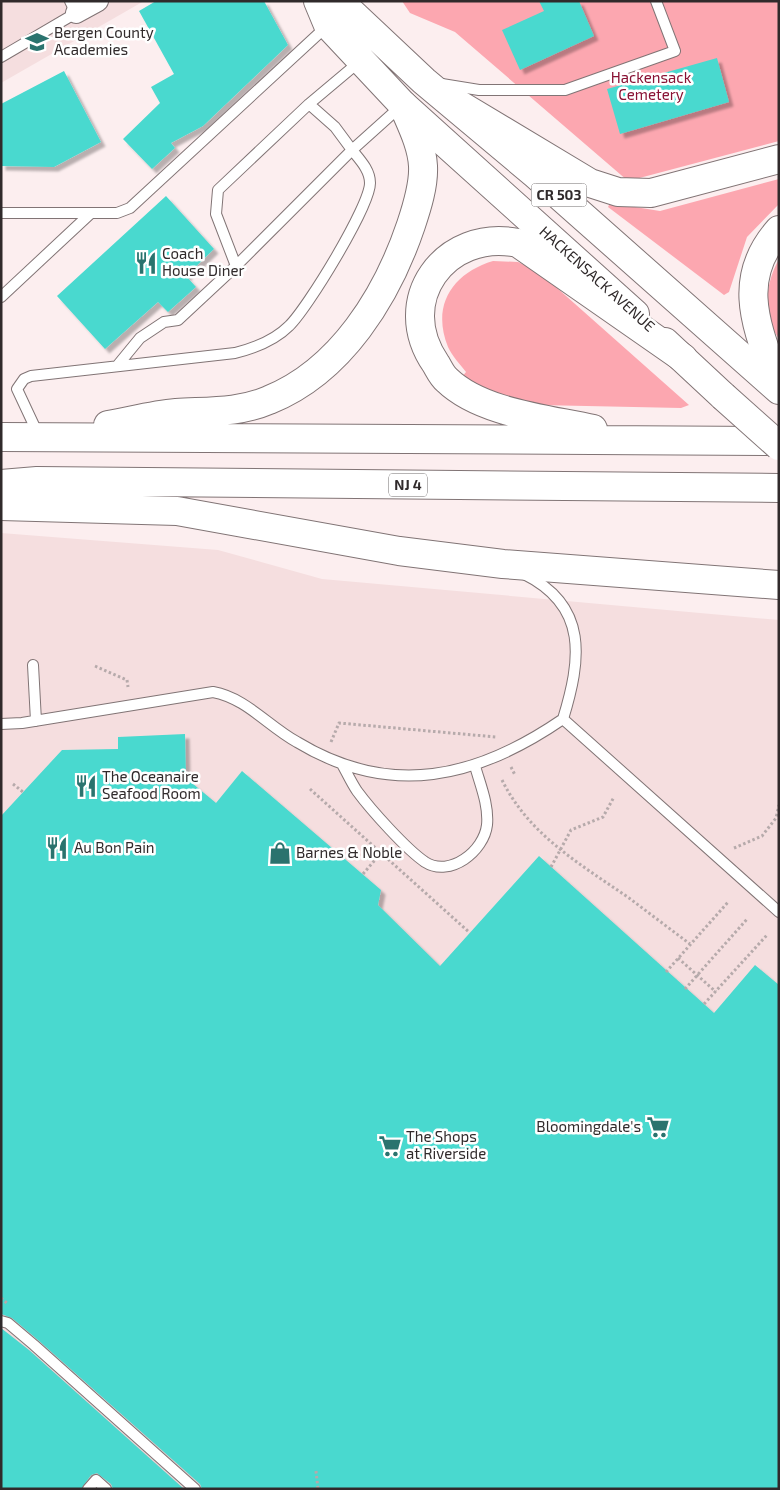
<svg xmlns="http://www.w3.org/2000/svg" width="780" height="1490" viewBox="0 0 780 1490" font-family="'Exo 2',sans-serif">
  <style>
    .built { fill: #f5dedf }
    .green { fill: #fca7b0 }
    .building { fill: #4ad9cf; filter: url(#shadow) }
    .lines { fill: none; stroke-linecap: round; stroke-linejoin: round }
    .lane-casing { stroke: #817475; stroke-width: 12 }
    .street-casing { stroke: #817475; stroke-width: 22 }
    .primary-casing { stroke: #817475; stroke-width: 30 }
    .highway-casing { stroke: #817475; stroke-width: 30 }
    .path { stroke: #b6aaab; stroke-width: 3; stroke-dasharray: 2.5 2.5; stroke-linecap: butt }
    .lane { stroke: #fff; stroke-width: 10 }
    .street { stroke: #fff; stroke-width: 20 }
    .primary { stroke: #fff; stroke-width: 28 }
    .highway { stroke: #fff; stroke-width: 28 }
    .primary-bridge-casing { stroke: #817475; stroke-width: 30; stroke-linecap: butt }
    .primary-bridge { stroke: #fff; stroke-width: 28 }
    .labels { text-anchor: middle; stroke-width: 5; stroke-linejoin: round; paint-order: stroke }
    .shield { fill: #fff; stroke: #6e6a6b; stroke-width: 1 }
    .shield-label { font-size: 14px; font-weight: bold; fill: #302a2b }
    .poi-label { font-size: 15px; fill: #302a2b; stroke: #fff; text-anchor: start }
    .park-label { font-size: 15px; fill: #891234; stroke: #fff }
    .street-label { font-size: 15px; fill: #302a2b; stroke: #fff }
  </style>
  <defs>
    <filter id="shadow"><feDropShadow dx="4.5" dy="4.5" stdDeviation="1" flood-color="#0004"/></filter>
  </defs>
  <rect width="100%" height="100%" fill="#fceeef"/>
  <!-- built -->
  <path class="built" d="M1,1H144L1,83Z
    M1,533L218,550L322,579L779,620V1489H1Z"/>
  <!-- green -->
  <path class="green" d="M402,1H779V141L628,181L455,32L410,13Z
    M779,179V204L747,237L729,292L724,295L608,207L610,203L660,211Z
    M779,259V339C762,315 765,284 779,259Z
    M493,261L518,262L539,272L689,405L681,408L539,405L503,398L462,377L466,372C460,364 452,356 448,347C431,305 453,273 493,261Z"/>
  <!-- building -->
  <path class="building" d="M156,1H264L288,45L203,126L171,143L175,148L152,169L123,139L160,103L151,87L174,74L139,11Z
    M539,1H579L594,36L520,70L502,30L544,11Z
    M717,58L729,102L620,134L607,89Z
    M64,71L101,142L54,167L1,166V104Z
    M166,196L214,249L186,276L196,287L168,312L158,302L105,349L57,296Z
    M185,734L186,778L216,803L242,771L381,890L378,905L440,966L539,856L714,1013L755,965L779,985V1489H202L200,1484L38,1340L12,1318L1,1314V816L62,750L118,749V737Z
    M1,1328L29,1350L184,1489H113L111,1484L97,1473L91,1475L81,1489H1Z"/>
  <g class="lines">
    <defs>
      <path id="lane" d="M1,57L76,13L70,1
        M442,84L479,90H565L675,51L656,1
        M309,104L335,127L352,150L236,266L216,214L218,190L309,104L359,62
        M1,213H117L130,208L327,26
        M1,297L91,213
        M117,366L140,338L164,322L178,320L236,266
        M39,436L17,389L24,379L31,376L235,353C255,348 274,341 289,326C307,309 370,206 370,183C370,170 360,160 352,150L401,106
        M524,574C589,606 581,660 563,719
        M33,665L36,721
        M1,724L22,723L213,692C246,698 268,726 297,742C391,799 477,778 563,719L779,912
        M342,764C347,773 351,782 357,791C371,810 406,849 425,862C450,878 484,851 487,825C489,805 480,784 475,766
        M1,1321L8,1323L34,1345L195,1489
        M88,1489L96,1480L106,1489"/>
      <path id="street" d="M76,13L98,1"/>
      <path id="primary" d="M318,1L328,25L403,105L635,314
        M339,1L424,81L535,174L779,390
        M665,342L723,396"/>
      <path id="highway" d="M440,93L590,183L618,192L651,193L779,159
        M779,230C733,282 759,331 779,389
        M108,425C131,421 153,415 176,413C208,411 239,413 269,400C341,371 387,296 411,225C417,207 424,185 423,166C422,145 411,124 403,105
        M593,429C548,419 481,413 447,380C442,376 439,369 436,364C392,301 445,228 518,243L683,358
        M1,437L779,441
        M1,484L37,481L779,488
        M1,506L177,511L399,551L503,564L779,585"/>
    </defs>
    <!-- lane casing -->
    <use href="#lane" class="lane-casing"/>
    <!-- street casing -->
    <use href="#street" class="street-casing"/>
    <!-- primary casing -->
    <use href="#primary" class="primary-casing"/>
    <!-- highway casing -->
    <use href="#highway" class="highway-casing"/>
    <!-- path -->
    <path class="path" d="M95,666L127,680L128,687
      M331,742L339,723L496,737
      M511,767L515,775
      M502,780C529,835 580,864 629,898C649,913 670,929 690,944
      M13,784L23,792
      M310,789L470,933
      M734,848L762,836L776,818L779,805
      M551,867L571,830L603,817L614,797
      M363,874L380,854
      M678,958L716,992
      M666,972L729,901
      M685,989L748,918
      M704,1004L767,935
      M1,1298L8,1304
      M316,1471L318,1489"/>
    <!-- lane -->
    <use href="#lane" class="lane"/>
    <!-- street -->
    <use href="#street" class="street"/>
    <!-- primary -->
    <use href="#primary" class="primary"/>
    <!-- highway -->
    <use href="#highway" class="highway"/>
    <defs>
      <path id="primary-bridge" d="M723,396L779,446"/>
    </defs>
    <!-- primary-bridge casing -->
    <use href="#primary-bridge" class="primary-bridge-casing"/>
    <!-- primary-bridge -->
    <use href="#primary-bridge" class="primary-bridge"/>
  </g>
  <!-- icons -->
  <defs>
    <symbol id="school-bare" viewBox="-9 -9 18 18"><path d="M0-5L7-2L0 1L-7-2ZM-4 1L0 2.5L4 1V4Q0 6-4 4Z" fill="#2a736e" stroke="#fff" stroke-width="2.5" paint-order="stroke"/></symbol>
    <symbol id="restaurant-bare" viewBox="-9 -9 18 18"><path d="M-5-6h1v4h1v-4h1v4h1v-4h1v5L-1.5 .5V6h-2V.5L-5-1ZM5-6V6H3V1.5H1.5Q1.5-4 5-6Z" fill="#2a736e" stroke="#fff" stroke-width="2.5" paint-order="stroke"/></symbol>
    <symbol id="shop-bare" viewBox="-9 -9 18 18"><path d="M-5-2.5h2.3a2.7 3.5 0 0 1 5.4 0H5L5.5 6h-11ZM-1.5-2.5h3a1.5 2.3 0 0 0-3 0Z" fill="#2a736e" stroke="#fff" stroke-width="2.5" paint-order="stroke"/></symbol>
    <symbol id="supermarket-bare" viewBox="-9 -9 18 18"><path d="M-6-5.5h2.5l.6 2H6L4.5 2H-2.5L-4.4-4H-6ZM-1.5 3.2a1.3 1.3 0 1 0 .1 0ZM3 3.2a1.3 1.3 0 1 0 .1 0Z" fill="#2a736e" stroke="#fff" stroke-width="2.5" paint-order="stroke"/></symbol>
  </defs>
  <g fill-rule="evenodd">
    <use href="#school-bare" x="21" y="26" width="32" height="32"/>
    <use href="#restaurant-bare" x="130" y="247" width="32" height="32"/>
    <use href="#restaurant-bare" x="70" y="770" width="32" height="32"/>
    <use href="#restaurant-bare" x="41" y="832" width="32" height="32"/>
    <use href="#shop-bare" x="264" y="837" width="32" height="32"/>
    <use href="#supermarket-bare" x="642" y="1111" width="32" height="32"/>
    <use href="#supermarket-bare" x="374" y="1130" width="32" height="32"/>
  </g>
  <g class="labels">
    <!-- shield labels -->
    <g class="shield">
      <rect x="531.5" y="183.5" width="55" height="23" rx="4"/>
      <rect x="389" y="473.5" width="38" height="23" rx="4"/>
    </g>
    <g class="shield-label">
      <text x="559" y="200">CR 503</text>
      <text x="408" y="490">NJ 4</text>
    </g>
    <!-- poi labels -->
    <g class="poi-label">
      <text x="54" y="38">Bergen County<tspan x="54" dy="17">Academies</tspan></text>
      <text x="162" y="259">Coach<tspan x="162" dy="17">House Diner</tspan></text>
      <text x="102" y="782">The Oceanaire<tspan x="102" dy="17">Seafood Room</tspan></text>
      <text x="74" y="853">Au Bon Pain</text>
      <text x="296" y="858">Barnes &amp; Noble</text>
      <text x="641" y="1132" text-anchor="end">Bloomingdale's</text>
      <text x="406" y="1142">The Shops<tspan x="406" dy="17">at Riverside</tspan></text>
    </g>
    <!-- park labels -->
    <g class="park-label">
      <text x="651" y="83">Hackensack<tspan x="651" dy="17">Cemetery</tspan></text>
    </g>
    <!-- street labels -->
    <g class="street-label">
      <text transform="translate(597 279) rotate(42)" y="5">HACKENSACK AVENUE</text>
    </g>
  </g>
  <!-- border -->
  <rect width="780" height="1490" fill="none" stroke="#302a2b" stroke-width="5"/>
</svg>
